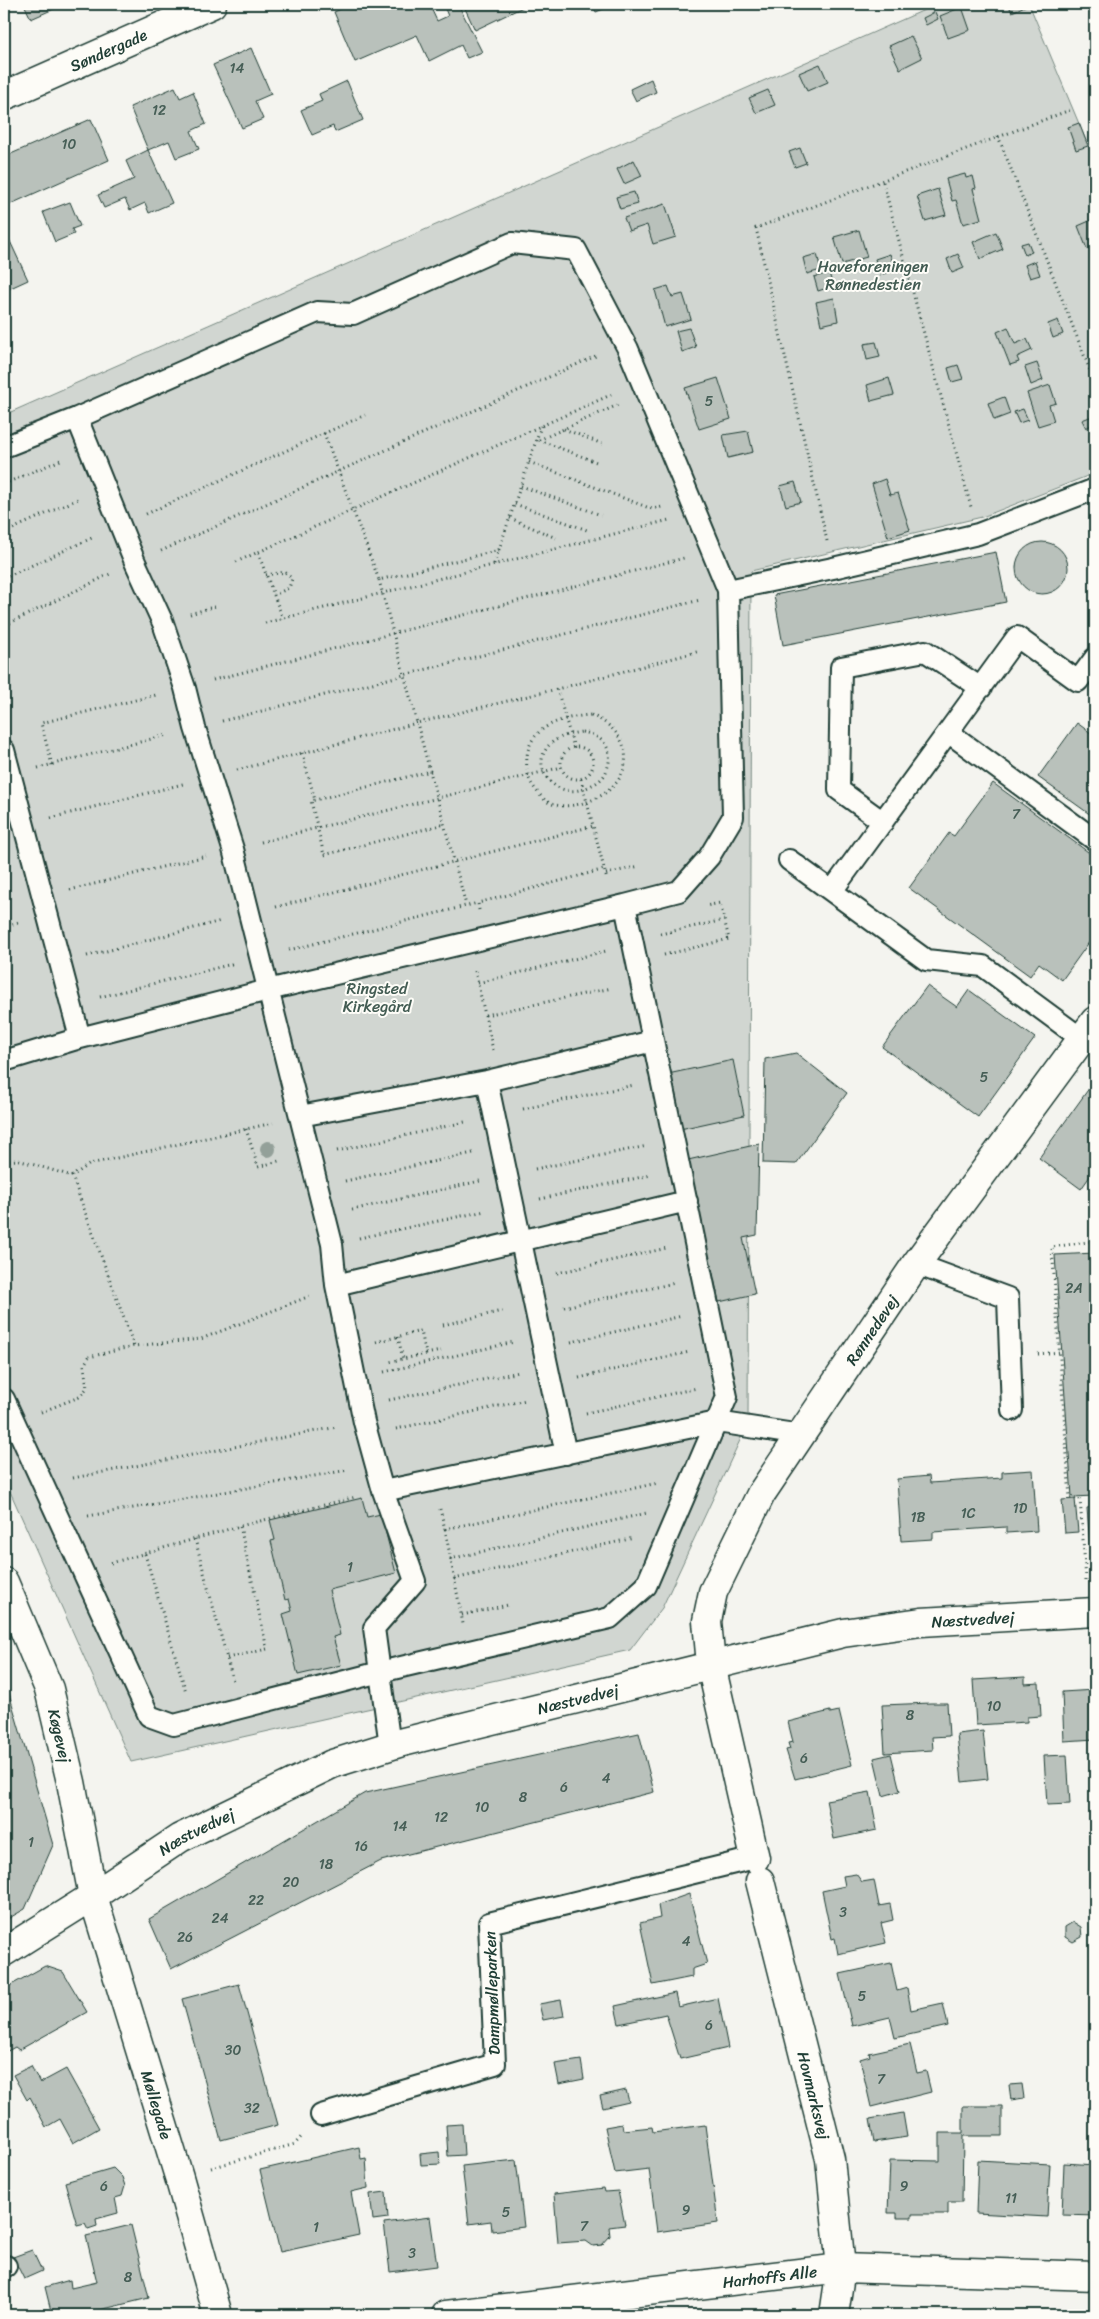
<svg xmlns="http://www.w3.org/2000/svg" width="1099" height="2319" viewBox="0 0 1099 2319" font-family="Sriracha,sans-serif">
  <style>
    .green { fill: #d1d6d1; stroke: #788a82 }
    .building { fill: #b9c1bb; stroke: #1f3d34 }
    .lines { fill: none; stroke-linecap: round; stroke-linejoin: round }
    .service-casing { stroke: #1f3d34; stroke-width: 24 }
    .minor-casing { stroke: #1f3d34; stroke-width: 31 }
    .tertiary-casing { stroke: #1f3d34; stroke-width: 31 }
    .path { stroke: #1f3d34; stroke-width: 3; stroke-dasharray: 1 4; stroke-linecap: butt }
    .service { stroke: #fdfcf7; stroke-width: 20 }
    .minor { stroke: #fdfcf7; stroke-width: 28 }
    .tertiary { stroke: #fdfcf7; stroke-width: 28 }
    .tree { fill: #93a099 }
    .labels { text-anchor: middle; dominant-baseline: central; stroke-width: 4; stroke-linejoin: round; paint-order: stroke }
    .number-label { font-size: 14px; fill: #465e56 }
    .street-label { font-size: 16px; fill: #1f3d34; stroke: #fdfcf7 }
    .park-label { font-size: 16px; fill: #435c53; stroke: #fdfcf7 }
  </style>
  <rect width="100%" height="100%" fill="#f4f4ef"/>
  <filter id="ink" filterUnits="userSpaceOnUse"><feTurbulence type="fractalNoise" baseFrequency=".02" numOctaves="2"/><feDisplacementMap in="SourceGraphic" scale="10" xChannelSelector="R" yChannelSelector="G"/><feConvolveMatrix kernelMatrix="1 2 1 2 8 2 1 2 1" color-interpolation-filters="sRGB"/></filter>
  <g filter="url(#ink)">
    <path class="green" d="M938,4H1029L1095,162V473L982,517L751,571L748,1423L662,1608L630,1650L131,1762L4,1478V415Z"/>
    <path class="building" d="M24,4H65L31,19Z
      M352,4H429L437,21L448,16L443,4H458L482,52L467,58L461,45L429,61L417,35L355,62L334,12Z
      M463,4H522L523,7L475,30Z
      M592,4H613V5L596,12Z
      M1008,4H1026L1027,5L1012,12Z
      M962,7L970,30L948,38L940,16Z
      M935,12L938,19L926,25L923,18Z
      M911,36L922,58L900,69L889,46Z
      M251,48L271,94L255,101L263,119L242,128L213,65Z
      M820,64L828,82L807,91L799,73Z
      M651,79L656,92L636,101L630,89Z
      M347,81L363,120L335,132L333,126L312,135L301,110L322,101L319,94Z
      M175,87L180,98L193,92L206,124L191,131L199,149L176,158L169,141L148,150L130,107Z
      M768,90L775,105L756,113L749,98Z
      M91,119L109,160L4,207V157Z
      M1079,123L1088,146L1076,150L1068,127Z
      M800,148L806,163L795,167L789,152Z
      M148,150L172,203L149,213L145,203L130,210L125,199L104,208L98,195L134,179L126,161Z
      M634,160L642,176L624,184L617,169Z
      M965,174L966,178L973,176L976,188L973,189L981,219L963,224L956,200L952,201L946,179Z
      M938,189L946,215L925,221L917,196Z
      M634,192L638,204L620,209L616,197Z
      M70,202L80,226L72,229L74,234L55,242L43,212Z
      M665,204L676,237L653,244L647,225L629,231L624,218Z
      M1094,219L1095,246L1087,249L1078,226Z
      M859,230L867,257L842,264L834,237Z
      M996,232L1003,249L980,259L973,242Z
      M8,237L28,280L4,291V239Z
      M1028,242L1032,252L1025,255L1021,244Z
      M817,254L821,270L807,274L803,258Z
      M890,254L895,270L880,275L875,259Z
      M958,254L964,268L952,273L947,259Z
      M1035,261L1040,275L1030,278L1025,265Z
      M829,273L833,286L818,291L814,277Z
      M668,286L672,297L683,294L691,319L665,327L655,290Z
      M834,298L838,321L821,325L816,302Z
      M1058,320L1063,334L1053,338L1048,324Z
      M1008,327L1015,344L1027,339L1032,350L1017,357L1019,362L1010,365L997,332Z
      M689,328L696,347L682,352L676,331Z
      M876,342L880,357L867,360L864,344Z
      M1037,363L1043,380L1031,385L1025,367Z
      M958,365L963,379L952,382L948,368Z
      M718,378L731,419L699,429L685,388Z
      M889,378L894,395L871,401L867,385Z
      M1050,385L1056,403L1049,405L1054,421L1038,426L1027,393Z
      M1004,397L1010,414L994,420L988,403Z
      M1023,409L1028,420L1019,423L1014,412Z
      M1095,415V423L1086,428L1082,420Z
      M748,431L753,452L728,458L723,435Z
      M885,479L890,495L898,493L910,530L888,537L872,484Z
      M795,482L801,502L786,506L780,486Z
      M1016 568a26 26 0 1 1 52 0a26 26 0 1 1-52 0Z
      M996,552L1006,602L783,645L774,595Z
      M1077,723L1095,736V818L1038,777Z
      M993,783L1095,857V934L1062,980L1039,963L1030,976L909,888L949,833L954,836Z
      M927,986L957,1007L969,990L1035,1038L978,1117L882,1047Z
      M796,1053L847,1093L796,1164L763,1163L765,1059Z
      M733,1060L744,1115L680,1129L668,1074Z
      M1095,1080V1169L1081,1189L1039,1158Z
      M759,1144L757,1235L743,1238L755,1294L719,1302L688,1160Z
      M1095,1253V1496L1072,1497L1055,1255Z
      M1033,1470L1037,1531L1006,1533V1527L933,1532V1539L901,1541L897,1479L929,1476L930,1483L1002,1478V1472Z
      M362,1498L367,1517L381,1514L396,1573L329,1590L340,1635L333,1637L341,1665L298,1675L283,1614L292,1611L289,1599L285,1600L271,1541L275,1540L270,1520Z
      M1075,1499L1078,1532L1065,1533L1062,1500Z
      M1095,1507V1572L1092,1573L1087,1508Z
      M4,1676L53,1845L25,1909L4,1921Z
      M1025,1677V1684L1039,1683L1041,1716L1027,1717V1722L976,1725L973,1680Z
      M1095,1690V1739L1064,1741L1062,1692Z
      M931,1703H947L949,1736L932,1737L933,1750L885,1753L882,1705Z
      M830,1711V1713L839,1711L852,1765L795,1779L786,1750L790,1749L788,1743L793,1742L788,1722Z
      M983,1731L988,1779L962,1782L957,1734Z
      M639,1733L654,1792L381,1861L171,1969L149,1919L365,1793Z
      M891,1754L900,1791L883,1796L874,1758Z
      M1067,1755L1070,1804L1047,1805L1044,1756Z
      M870,1792L877,1830L834,1839L826,1800Z
      M856,1874L862,1882L874,1880L879,1906L890,1904L893,1920L881,1923L886,1943L838,1954L835,1938L832,1939L822,1891L845,1886L843,1876Z
      M689,1894L707,1964L692,1969V1977L653,1985L640,1923L660,1918L658,1905Z
      M1073,1922L1081,1927L1082,1937L1073,1942L1065,1937V1927Z
      M891,1963L897,1991L907,1988L911,2010L943,2003L948,2026L895,2038L890,2017L852,2026L840,1974Z
      M45,1966L63,1972L87,2012L19,2050L15,2047L4,2053V1989Z
      M239,1984L278,2125L221,2140L182,1999Z
      M675,1993L678,2007L718,1998L728,2048L680,2059L666,2014L619,2024L615,2006Z
      M561,2000L564,2016L543,2020L539,2004Z
      M910,2044L917,2073L926,2071L931,2092L871,2107L860,2059L870,2056L869,2053Z
      M581,2060L584,2079L559,2084L555,2064Z
      M31,2066L40,2083L66,2069L99,2128L73,2143L60,2119L46,2127L30,2097L27,2100L13,2075Z
      M1022,2084L1024,2098L1011,2100L1009,2085Z
      M626,2090L629,2102L603,2108L600,2096Z
      M963,2106H1002V2136H963L962,2202H948V2214H912V2218H897V2213H888L890,2160L940,2161V2133H963Z
      M903,2113L907,2137L874,2142L870,2119Z
      M462,2124L464,2155L448,2156L446,2125Z
      M622,2124L623,2130L652,2127L653,2132L705,2125L718,2223L657,2232L649,2169L615,2173L605,2127Z
      M359,2147L361,2159L366,2158L368,2188L351,2192L359,2235L280,2252L260,2170Z
      M439,2152L440,2164L421,2165L420,2154Z
      M516,2160L524,2227L492,2231L491,2221L469,2224L462,2166Z
      M978,2160L1050,2164L1047,2217L976,2213Z
      M1064,2163L1095,2165V2216L1062,2215Z
      M113,2168L122,2177L125,2186L122,2196L115,2198L118,2213L96,2219L97,2226L88,2229L85,2223L77,2225L65,2182Z
      M604,2188L605,2192L618,2191L625,2225L609,2227L610,2236L602,2245L593,2246L586,2241L558,2243L554,2194Z
      M386,2192L388,2218L373,2220L370,2194Z
      M430,2217L437,2266L390,2272L384,2223Z
      M131,2225L149,2298L79,2315H52L45,2287L70,2280L71,2288L97,2282L86,2236Z
      M32,2250L42,2271L24,2279L13,2257Z"/>
    <g class="lines">
      <defs>
        <path id="service" d="M77,418L135,562L163,623L185,688L195,728L233,849L332,1244L336,1285L364,1422L383,1491L415,1581L374,1628L390,1746
          M4,447L77,418L317,312L353,314L512,243L576,250L628,349L728,590L733,817L709,857L679,891L625,905L727,1397L646,1586L610,1618L380,1672L174,1725L149,1716L4,1399
          M728,590L833,568L978,534L1095,489
          M1095,658L1078,681L1017,637L948,732L1095,840
          M4,750L80,1038L4,1061
          M883,822L839,790L841,667L925,651L981,688
          M789,860L926,960L983,966L1082,1039
          M832,891L948,732
          M80,1038L268,990L625,905
          M487,1081L566,1454
          M300,1116L487,1081L653,1041
          M916,1264L1008,1298L1012,1410
          M336,1285L687,1201
          M383,1491L717,1422L801,1435
          M321,2115L495,2064L489,1923L755,1858
          M4,2267L6,2266"/>
        <g id="minor">
          <path id="s1" d="M4,96L212,4"/>
          <path d="M711,1665L755,1858"/>
          <path id="s2" d="M760,1881L830,2159L841,2268L834,2315"/>
          <path d="M4,1952L93,1896"/>
          <path id="s3" d="M446,2315L841,2268L1095,2276"/>
        </g>
        <g id="tertiary">
          <path id="s4" d="M4,1582L49,1689L71,1782L93,1896L179,2177L218,2315"/>
          <path id="s5" d="M711,1665L707,1621L713,1592L761,1494L916,1264L1095,1021"/>
          <path id="s6" d="M93,1896L180,1838L332,1764L399,1743L843,1633L921,1622L1095,1612"/>
        </g>
      </defs>
      <use href="#service" class="service-casing"/>
      <use href="#minor" class="minor-casing"/>
      <use href="#tertiary" class="tertiary-casing"/>
      <path class="path" d="M998,136L1095,383
        M883,182L971,507
        M564,429L605,445
        M324,433L379,580L499,550
        M539,440L620,404
        M539,440L599,463
        M529,462L652,509L662,507
        M4,484L63,459
        M521,486L601,515
        M515,504L587,530
        M146,514L365,415
        M510,518L556,538
        M4,533L78,499
        M827,541L756,228L1070,110
        M161,551L598,355
        M258,553L283,619
        M236,562L615,393
        M494,564L541,426
        M266,575L285,572L292,579L289,588L274,595
        M4,578L94,537
        M379,580L417,723L557,689
        M4,613L8,624
        M190,614L216,606
        M265,623L669,520
        M4,631L8,624L110,574
        M213,680L684,558
        M591,715C642,737 634,789 583,803C574,806 561,807 552,804C544,801 538,793 533,786C527,777 526,767 527,757C530,725 564,717 591,715Z
        M222,721L700,600
        M582,732C602,735 615,749 607,769C605,777 599,782 592,785C547,811 511,740 582,732Z
        M561 763a16 16 0 1 1 32 0a16 16 0 1 1-32 0Z
        M574,748L557,689L700,651
        M302,753L315,800
        M52,765L41,723L156,695
        M38,768L167,735
        M237,770L417,723L466,905
        M431,771L311,801L324,855L445,824
        M581,779L607,880
        M51,818L183,784
        M261,842L562,767
        M606,874L639,866
        M70,890L206,856
        M4,892L12,890
        M4,904L9,925L19,922
        M276,907L593,826
        M479,910L478,903L605,869
        M660,934L724,920
        M289,950L478,903
        M664,955L729,939L720,903L706,906
        M87,956L221,921
        M475,971L493,1050
        M478,983L606,951
        M100,997L232,964
        M485,1015L612,988
        M523,1109L634,1085
        M246,1129L258,1167L282,1160
        M337,1151L465,1122
        M4,1161L18,1160L72,1176
        M535,1169L647,1146
        M345,1181L473,1153
        M540,1199L651,1175
        M352,1210L480,1181
        M359,1238L485,1211
        M557,1273L667,1248
        M564,1307L675,1283
        M443,1325L506,1310
        M398,1337L403,1359
        M376,1342L421,1331L426,1354L389,1362
        M571,1342L682,1316
        M134,1346L72,1176L90,1164L273,1123
        M426,1354L441,1351
        M1038,1354L1060,1352
        M384,1372L514,1342
        M579,1378L689,1352
        M389,1400L519,1372
        M41,1412L79,1397L87,1388L84,1365L89,1357L134,1346L201,1339L310,1296
        M586,1413L697,1388
        M396,1429L526,1400
        M73,1478L337,1427
        M440,1509L445,1529L658,1483
        M88,1516L348,1470
        M445,1529L463,1624
        M195,1539L233,1681
        M145,1554L186,1692
        M450,1559L647,1513
        M111,1563L240,1526L356,1497
        M454,1579L634,1538
        M1086,1580L1080,1499L1070,1498L1052,1247L1095,1241
        M462,1615L508,1605
        M227,1658L267,1649L240,1526
        M211,2168L295,2144L303,2135"/>
      <use href="#service" class="service"/>
      <use href="#minor" class="minor"/>
      <use href="#tertiary" class="tertiary"/>
    </g>
    <circle class="tree" cx="268" cy="1149" r="8"/>
  </g>
  <g class="labels">
    <g class="number-label">
      <text x="237" y="68">14</text>
      <text x="159" y="110">12</text>
      <text x="69" y="144">10</text>
      <text x="709" y="401">5</text>
      <text x="1016" y="814">7</text>
      <text x="984" y="1077">5</text>
      <text x="1074" y="1288">2A</text>
      <text x="1020" y="1508">1D</text>
      <text x="968" y="1513">1C</text>
      <text x="918" y="1517">1B</text>
      <text x="350" y="1567">1</text>
      <text x="994" y="1706">10</text>
      <text x="910" y="1715">8</text>
      <text x="804" y="1758">6</text>
      <text x="606" y="1778">4</text>
      <text x="564" y="1787">6</text>
      <text x="523" y="1797">8</text>
      <text x="482" y="1807">10</text>
      <text x="441" y="1817">12</text>
      <text x="400" y="1826">14</text>
      <text x="31" y="1842">1</text>
      <text x="361" y="1846">16</text>
      <text x="326" y="1864">18</text>
      <text x="291" y="1882">20</text>
      <text x="256" y="1900">22</text>
      <text x="843" y="1912">3</text>
      <text x="220" y="1918">24</text>
      <text x="185" y="1937">26</text>
      <text x="686" y="1941">4</text>
      <text x="862" y="1996">5</text>
      <text x="709" y="2025">6</text>
      <text x="233" y="2050">30</text>
      <text x="881" y="2079">7</text>
      <text x="252" y="2108">32</text>
      <text x="104" y="2186">6</text>
      <text x="904" y="2186">9</text>
      <text x="1011" y="2198">11</text>
      <text x="686" y="2210">9</text>
      <text x="506" y="2212">5</text>
      <text x="584" y="2226">7</text>
      <text x="316" y="2227">1</text>
      <text x="412" y="2253">3</text>
      <text x="128" y="2277">8</text>
    </g>
    <g class="street-label">
      <text stroke="none"><textPath href="#s1" startOffset="114">Søndergade</textPath></text>
      <text stroke="none"><textPath href="#s5" startOffset="381">Rønnedevej</textPath></text>
      <text stroke="none"><textPath href="#s6" startOffset="932">Næstvedvej</textPath></text>
      <text stroke="none"><textPath href="#s6" startOffset="528">Næstvedvej</textPath></text>
      <text stroke="none"><textPath href="#s4" startOffset="164">Køgevej</textPath></text>
      <text stroke="none"><textPath href="#s6" startOffset="122">Næstvedvej</textPath></text>
      <text transform="translate(492 1993) rotate(-92)">Dampmølleparken</text>
      <text stroke="none"><textPath href="#s2" startOffset="221">Hovmarksvej</textPath></text>
      <text stroke="none"><textPath href="#s4" startOffset="546">Møllegade</textPath></text>
      <text stroke="none"><textPath href="#s3" startOffset="326">Harhoffs Alle</textPath></text>
    </g>
    <g class="park-label">
      <text x="873" y="266">Haveforeningen<tspan x="873" dy="18">Rønnedestien</tspan></text>
      <text x="377" y="988">Ringsted<tspan x="377" dy="18">Kirkegård</tspan></text>
    </g>
  </g>
  <rect width="1099" height="2319" fill="none" stroke="#fdfcf7" stroke-width="20"/>
  <rect x="10" y="10" width="1079" height="2299" fill="none" stroke="#1f3d34" stroke-width="2" filter="url(#ink)"/>
</svg>
